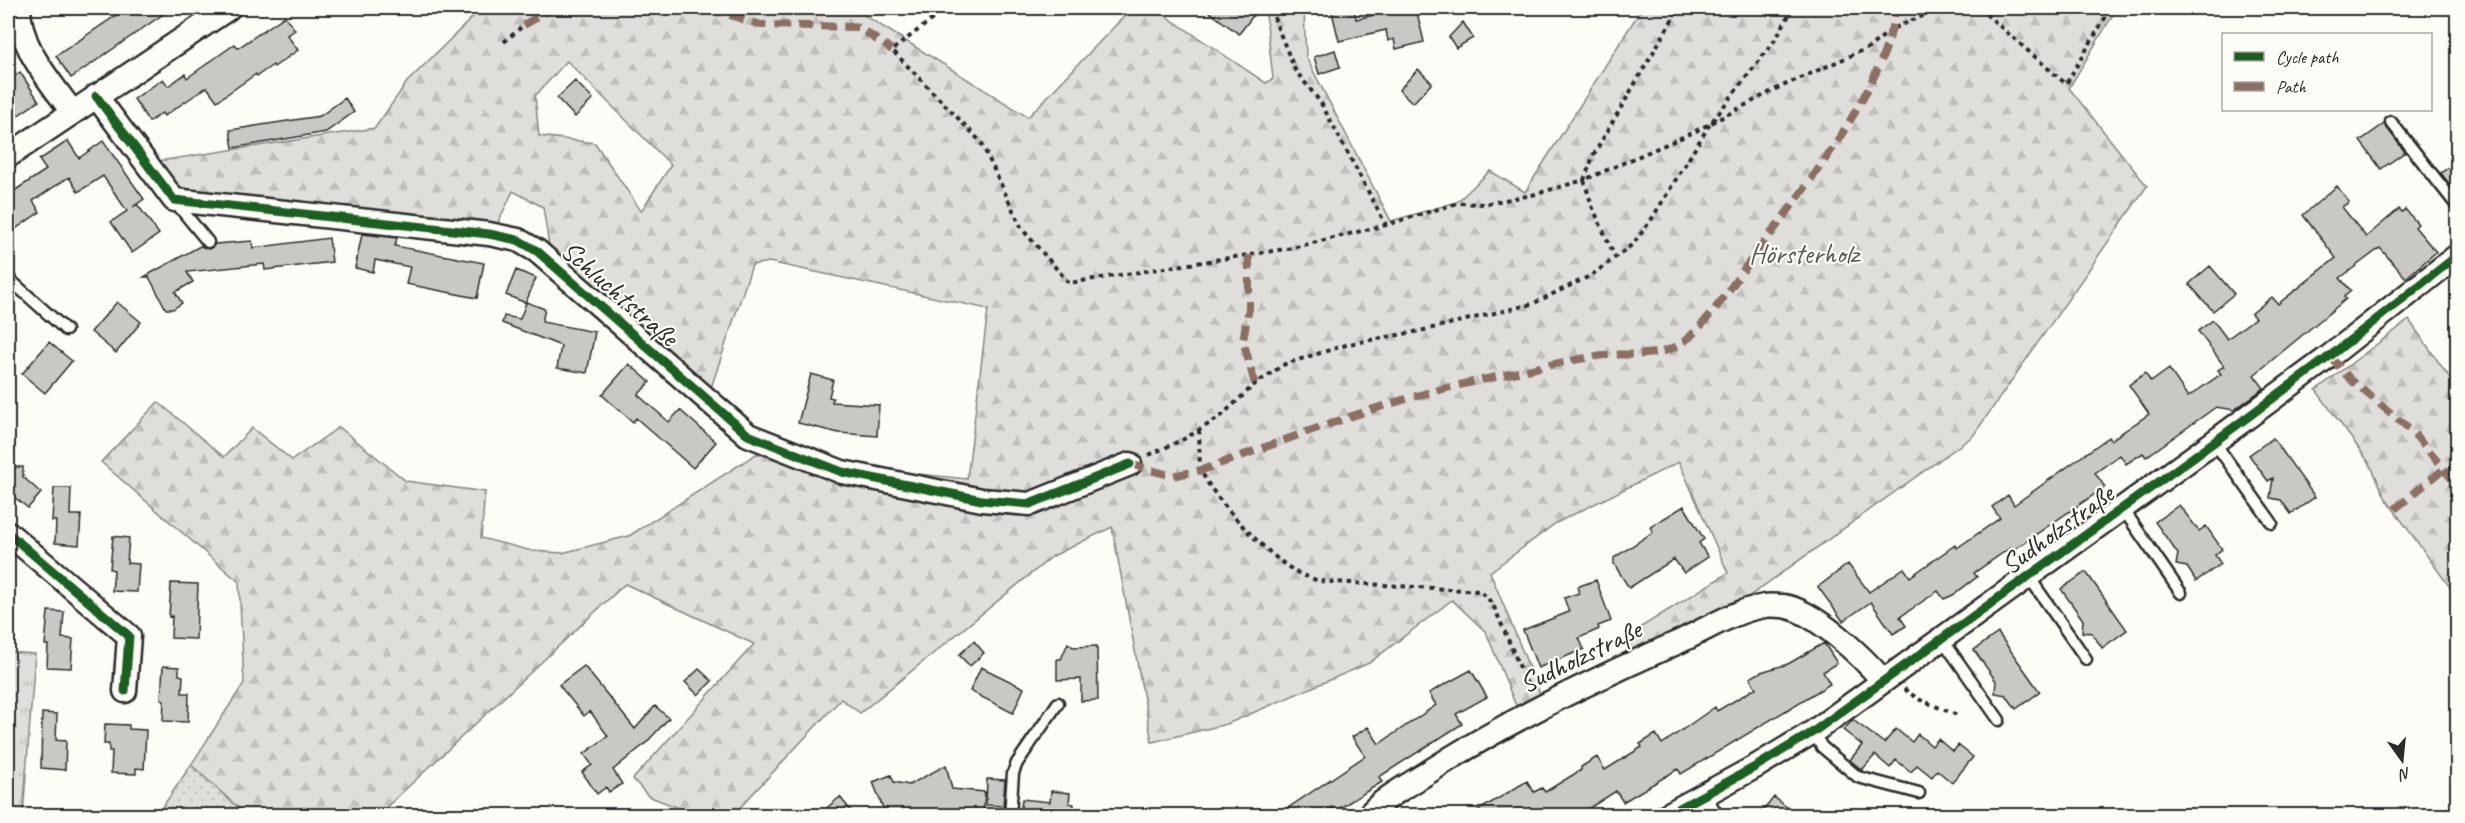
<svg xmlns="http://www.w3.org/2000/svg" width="2465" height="823" viewBox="0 0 2465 823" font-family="Caveat,sans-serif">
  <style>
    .grass { fill: url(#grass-tufts); stroke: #858482; stroke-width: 1.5 }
    .forest { fill: url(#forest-firs); stroke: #858482; stroke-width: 1.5; fill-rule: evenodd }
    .garden { fill: url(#garden-dots); stroke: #858482; stroke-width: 1.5 }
    .building { fill: #c9c8c4; stroke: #2b2b2b; stroke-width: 1.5 }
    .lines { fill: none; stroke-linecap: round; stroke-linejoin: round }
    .lane-casing { stroke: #2b2b2b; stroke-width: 15 }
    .street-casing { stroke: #2b2b2b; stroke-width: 27 }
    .path { stroke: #2b2b2b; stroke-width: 4; stroke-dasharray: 4.5 4.5; stroke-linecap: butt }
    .lane { stroke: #fdfcf7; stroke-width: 10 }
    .street { stroke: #fdfcf7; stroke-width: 22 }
    .quiet { stroke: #8d6e63; stroke-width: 8; stroke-dasharray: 15 8; stroke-linecap: butt }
    .cycleway-casing { stroke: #fdfcf7; stroke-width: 13 }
    .cycleway { stroke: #1b5e20; stroke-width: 9 }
    .labels { text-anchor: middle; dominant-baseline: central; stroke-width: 4.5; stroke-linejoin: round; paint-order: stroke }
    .park-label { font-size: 28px; fill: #585857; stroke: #fdfcf7 }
    .street-label { font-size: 28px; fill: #2b2b2b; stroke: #fdfcf7 }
  </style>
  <defs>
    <pattern id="grass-tufts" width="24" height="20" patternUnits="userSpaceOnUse" patternTransform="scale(1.5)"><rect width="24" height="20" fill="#dfdeda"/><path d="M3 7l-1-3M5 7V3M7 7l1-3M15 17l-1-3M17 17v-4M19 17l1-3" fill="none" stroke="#c0bfbb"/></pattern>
    <pattern id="forest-firs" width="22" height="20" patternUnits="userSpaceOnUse" patternTransform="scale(1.5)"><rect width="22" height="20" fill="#dfdeda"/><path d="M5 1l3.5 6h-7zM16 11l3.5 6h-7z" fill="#c0bfbb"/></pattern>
    <pattern id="garden-dots" width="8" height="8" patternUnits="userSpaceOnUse" patternTransform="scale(1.5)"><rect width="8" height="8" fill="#dfdeda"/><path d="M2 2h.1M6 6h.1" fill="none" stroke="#c0bfbb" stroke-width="1.8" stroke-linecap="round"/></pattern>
  </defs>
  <rect width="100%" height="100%" fill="#fdfcf7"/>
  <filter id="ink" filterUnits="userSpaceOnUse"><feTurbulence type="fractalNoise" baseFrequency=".0167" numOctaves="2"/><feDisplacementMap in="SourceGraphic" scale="12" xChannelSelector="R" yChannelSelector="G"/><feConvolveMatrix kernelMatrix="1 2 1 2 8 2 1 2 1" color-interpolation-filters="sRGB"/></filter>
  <g filter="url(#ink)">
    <path class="grass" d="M8,652L35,654L23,815H8Z"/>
    <path class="forest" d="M487,8H853L1028,117L1132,8H1154L1266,83L1273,79L1266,15L1304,10L1306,57L1391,221L1457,202L1490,171L1525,192L1642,8H2117L2069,88L2147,186L1973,436L1741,602L1622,658L1641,627L1728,573L1679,462L1556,523L1490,572L1540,694L1516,706L1486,632L1452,600L1369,663L1227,724L1152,742L1112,527L1053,556L860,713L841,699L733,815H681L679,808L648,796L633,779L754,644L625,584L378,815H246L191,765L244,683L239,582L101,462L158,402L224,457L252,428L292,460L339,427L406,481L485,492L481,538L532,551L562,553L629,536L756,454L791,461L967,479L988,309L769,262L752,265L711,388L550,252L543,207L513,191L496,227L186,196L152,162L375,128L407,82L479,11ZM567,61L671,165L641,211L595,143L539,136L535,96Z
      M2409,320L2457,388V597L2386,499L2370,464L2316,390Z"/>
    <path class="garden" d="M191,765L246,815H157Z"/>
    <path class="building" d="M127,8H172L71,78L56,56Z
      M1204,8H1259L1239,34Z
      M1331,8H1354L1356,19L1405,8H1416L1424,42L1396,49L1394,39L1388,41L1386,30L1339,41Z
      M285,16L295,30L287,35L298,50L274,67L273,65L257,76L256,74L217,101L207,87L164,116L162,113L149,122L134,99L163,79L168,86L185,74L187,78L235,44L238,48Z
      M1463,22L1473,38L1456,48L1449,37Z
      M1335,50L1340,67L1319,74L1314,57Z
      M1418,69L1432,83L1413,103L1399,90Z
      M20,72L39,101L8,122V81Z
      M575,81L593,99L575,117L557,98Z
      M345,98L354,112L326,132L233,148L230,130L320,116Z
      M2384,124L2405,152L2381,169L2360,141Z
      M68,141L79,158L103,141L144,199L133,207L137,204L159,234L132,253L111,222L127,211L103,176L78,192L69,177L33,201L40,212L8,234V195L46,170L39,160Z
      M2457,161V194L2441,173Z
      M2337,186L2349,202L2342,207L2366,237L2399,209L2402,212L2405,209L2418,224L2415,227L2436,252L2406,278L2380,248L2340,278L2351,291L2344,297L2346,299L2254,375L2264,388L2234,410L2216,407L2146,457L2143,453L2126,464L2120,455L2095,473L2105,487L2025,542L2012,551L2010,548L1974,573L1977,577L1953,595L1944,599L1938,591L1900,617L1906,626L1893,634L1871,602L1843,621L1818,587L1848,564L1869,592L1904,568L1910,577L1955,545L1957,548L2000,518L1992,507L2008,495L2014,505L2109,437L2111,440L2149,414L2129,385L2145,373L2151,382L2169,369L2188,397L2221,374L2218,370L2224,366L2198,331L2213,320L2227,339L2255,318L2251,314L2272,297L2278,304L2336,258L2303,215Z
      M362,234L397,238L395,246L484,263L477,298L406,284L410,267L375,260L373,272L355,268Z
      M329,238L332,262L265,270L264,264L187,272L193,282L175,292L182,303L173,309H166L149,277H144L200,246L209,249L215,244L252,241L253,248Z
      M2210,266L2234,294L2213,311L2189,284Z
      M516,270L536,278L526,302L545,309L542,322L595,332L587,373L557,368L561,346L502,323L504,316L520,319L526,303L506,295Z
      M117,302L141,322L116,353L91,332Z
      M49,342L72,361L45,393L22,374Z
      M629,364L650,382L638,395L669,422L680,410L716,442L693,468L636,418L633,422L602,395Z
      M811,374L833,380L829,397L833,398L832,402L879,405L877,436L839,433L798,423Z
      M2273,438L2315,497L2291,514L2281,500L2270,498L2273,478L2268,481L2249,455Z
      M8,467H23V477L41,493L28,508L8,492Z
      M54,488H71L70,515H81L79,545L55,543L56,521H52Z
      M2179,505L2199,531L2206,526L2222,549L2215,555L2221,564L2196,581L2187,567L2176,565L2178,554L2155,522Z
      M1684,506L1704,539L1699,543L1708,557L1684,573L1674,559L1629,588L1614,564V558L1653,532L1650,527Z
      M113,536L129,538L127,563L139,564L137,592L112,591L114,570L110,569Z
      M2086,572L2127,630L2102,648L2092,633L2082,632L2083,620L2061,589Z
      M1596,580L1611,621L1598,626L1599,629L1579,638L1584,649L1538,668L1523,630L1569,612L1564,598L1579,593L1577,587Z
      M171,583L198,584L196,639L171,638L172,616L169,617Z
      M48,611L64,612L62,638L73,639L71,668L47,667L48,645H45Z
      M1998,633L2040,692L2016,709L2006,695L1995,693L1996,681L1974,650Z
      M974,641L984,653L970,666L959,655Z
      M1068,643L1073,647L1097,646L1098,700L1081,701V679L1057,680V659H1061Z
      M1824,643L1837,663L1823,672L1830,684L1681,774L1678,769L1623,802L1616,791L1577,816H1469L1527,781L1534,792L1542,788L1545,792L1581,770V767L1597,757L1605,770L1642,747L1640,744L1656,734L1662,744L1715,707L1717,711L1756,688L1750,678L1761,672L1788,664Z
      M163,666L179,667V675L183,676L182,693H189L188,722L163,721L164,700L161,699Z
      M584,666L635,729L655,706L669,718L646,743L613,770L622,784L609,792L606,787L597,794L582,772L592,765L584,754L608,736L590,711L584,716L559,685Z
      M981,667L1024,688L1013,713L970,691Z
      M699,669L712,681L698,695L685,682Z
      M1471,670L1487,697L1456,714L1462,724L1379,777L1382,782L1335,811L1332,807L1319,816H1276L1365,756L1352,737L1368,727L1379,744L1436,705L1429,693Z
      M42,713L57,714L56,740L66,741L65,770L41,768Z
      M1853,720L1884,743L1896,729L1912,742L1918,734L1932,746L1938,739L1953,752L1958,745L1973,757L1952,783L1937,770L1932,777L1917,765L1911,772L1896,760L1890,768L1875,755L1862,770L1850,760L1862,745L1843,730Z
      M105,724L129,725V729L146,730L144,769L136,768V774L111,773L112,751H109V744H104Z
      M946,765L952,789L985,792L983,816H886L873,782L891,775L894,782L909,785Z
      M987,779L1005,780L1003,806L986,805Z
      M1051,791L1070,793L1069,803L1074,804L1073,816H1020L1022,799L1050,802Z
      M840,797L855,816H817Z
      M1774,797L1798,816H1759Z"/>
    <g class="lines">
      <defs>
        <path id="lane" d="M2391,122L2458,207
          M176,203L208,242
          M8,278L66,330
          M2214,442L2272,523
          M2123,509L2181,593
          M2029,577L2086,659
          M1942,639L1999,720
          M1813,732L1822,747L1858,777L1919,793
          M1705,795L1718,816
          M1010,816L1013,773L1017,763L1058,703"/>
        <path id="street" d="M19,8C20,49 49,79 72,112
          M96,96L174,200L489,234L518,240L537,251L748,435L842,472L982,500L1030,504L1130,464
          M8,156L229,8
          M8,533L129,636L125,691
          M1368,816C1383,798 1407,786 1427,773C1507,721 1593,680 1681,641C1707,629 1736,610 1765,606C1770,605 1777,606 1783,606C1814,610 1864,658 1883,681
          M1665,816L1755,767L1813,732L2214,442L2330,356L2458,255"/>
      </defs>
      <use href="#lane" class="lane-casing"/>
      <use href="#street" class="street-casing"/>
      <path class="path" d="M947,8L892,50L981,142L1022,229L1069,283L1292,248L1386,225
        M1273,8L1275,21L1295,70L1321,103L1386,225L1458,203L1483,204L1532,195L1584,180L1594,154L1679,8
        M1979,8L2066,84L2111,8
        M504,42L524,25
        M1616,259L1592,206L1584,180L1692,133L1778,88L1868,48L1894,28L1941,8
        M1199,430C1200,442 1198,460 1202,472C1213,499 1268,555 1293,570C1301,575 1311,578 1319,581L1479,591L1487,597L1495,609L1530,691
        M1149,455L1184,439L1219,418L1255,384L1285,364L1349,344L1420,331L1532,304L1592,275L1633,244L1651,220L1710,124L1775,40L1793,8
        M1904,689L1918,699L1957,715"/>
      <use href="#lane" class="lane"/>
      <use href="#street" class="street"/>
      <path class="quiet" d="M708,8L761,25L858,27L892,50
        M524,25L552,8
        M1249,255V308L1243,340L1255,384
        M2330,356L2350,379L2411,430L2458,486
        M1130,464L1172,476L1202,470C1290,439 1377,403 1468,383C1511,374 1554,363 1597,356C1624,352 1653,359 1677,346C1699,335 1730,288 1745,268C1793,203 1889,87 1895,8
        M2395,509L2444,469"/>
      <defs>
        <path id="cycleway" d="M96,96L174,200L489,234L518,240L537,251L748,435L842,472L982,500L1030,504L1130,464
          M8,533L129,636L125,691
          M1665,816L1755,767L1813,732L2214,442L2330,356L2458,255"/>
      </defs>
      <use href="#cycleway" class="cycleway-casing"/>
      <use href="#cycleway" class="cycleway"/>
    </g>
  </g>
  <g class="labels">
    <g class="park-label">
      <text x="1804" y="253">Hörsterholz</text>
    </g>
    <g class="street-label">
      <text transform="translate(620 293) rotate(41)">Schluchtstraße</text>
      <text transform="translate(2057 529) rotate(-36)">Sudholzstraße</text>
      <text transform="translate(1580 656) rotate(-26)">Sudholzstraße</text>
    </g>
  </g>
  <rect width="2465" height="823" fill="none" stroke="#fdfcf7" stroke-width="30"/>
  <rect x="15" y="15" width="2435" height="793" fill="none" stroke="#2b2b2b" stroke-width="2" filter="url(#ink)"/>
  <rect x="2222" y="33" width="210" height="78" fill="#fdfcf7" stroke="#a9a8a5" stroke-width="1.5"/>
  <rect x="2234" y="52" width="30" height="9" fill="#1b5e20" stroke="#a9a8a5" stroke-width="1.5"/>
  <text x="2276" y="63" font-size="18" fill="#2b2b2b">Cycle path</text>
  <rect x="2234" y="82" width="30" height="9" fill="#8d6e63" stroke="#a9a8a5" stroke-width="1.5"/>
  <text x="2276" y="93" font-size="18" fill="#2b2b2b">Path</text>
  <g transform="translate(2402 760) rotate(165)" stroke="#fdfcf7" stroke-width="4.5" paint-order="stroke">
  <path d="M0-4.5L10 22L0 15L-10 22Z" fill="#2b2b2b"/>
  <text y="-9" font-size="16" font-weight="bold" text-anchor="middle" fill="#2b2b2b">N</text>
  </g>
</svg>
